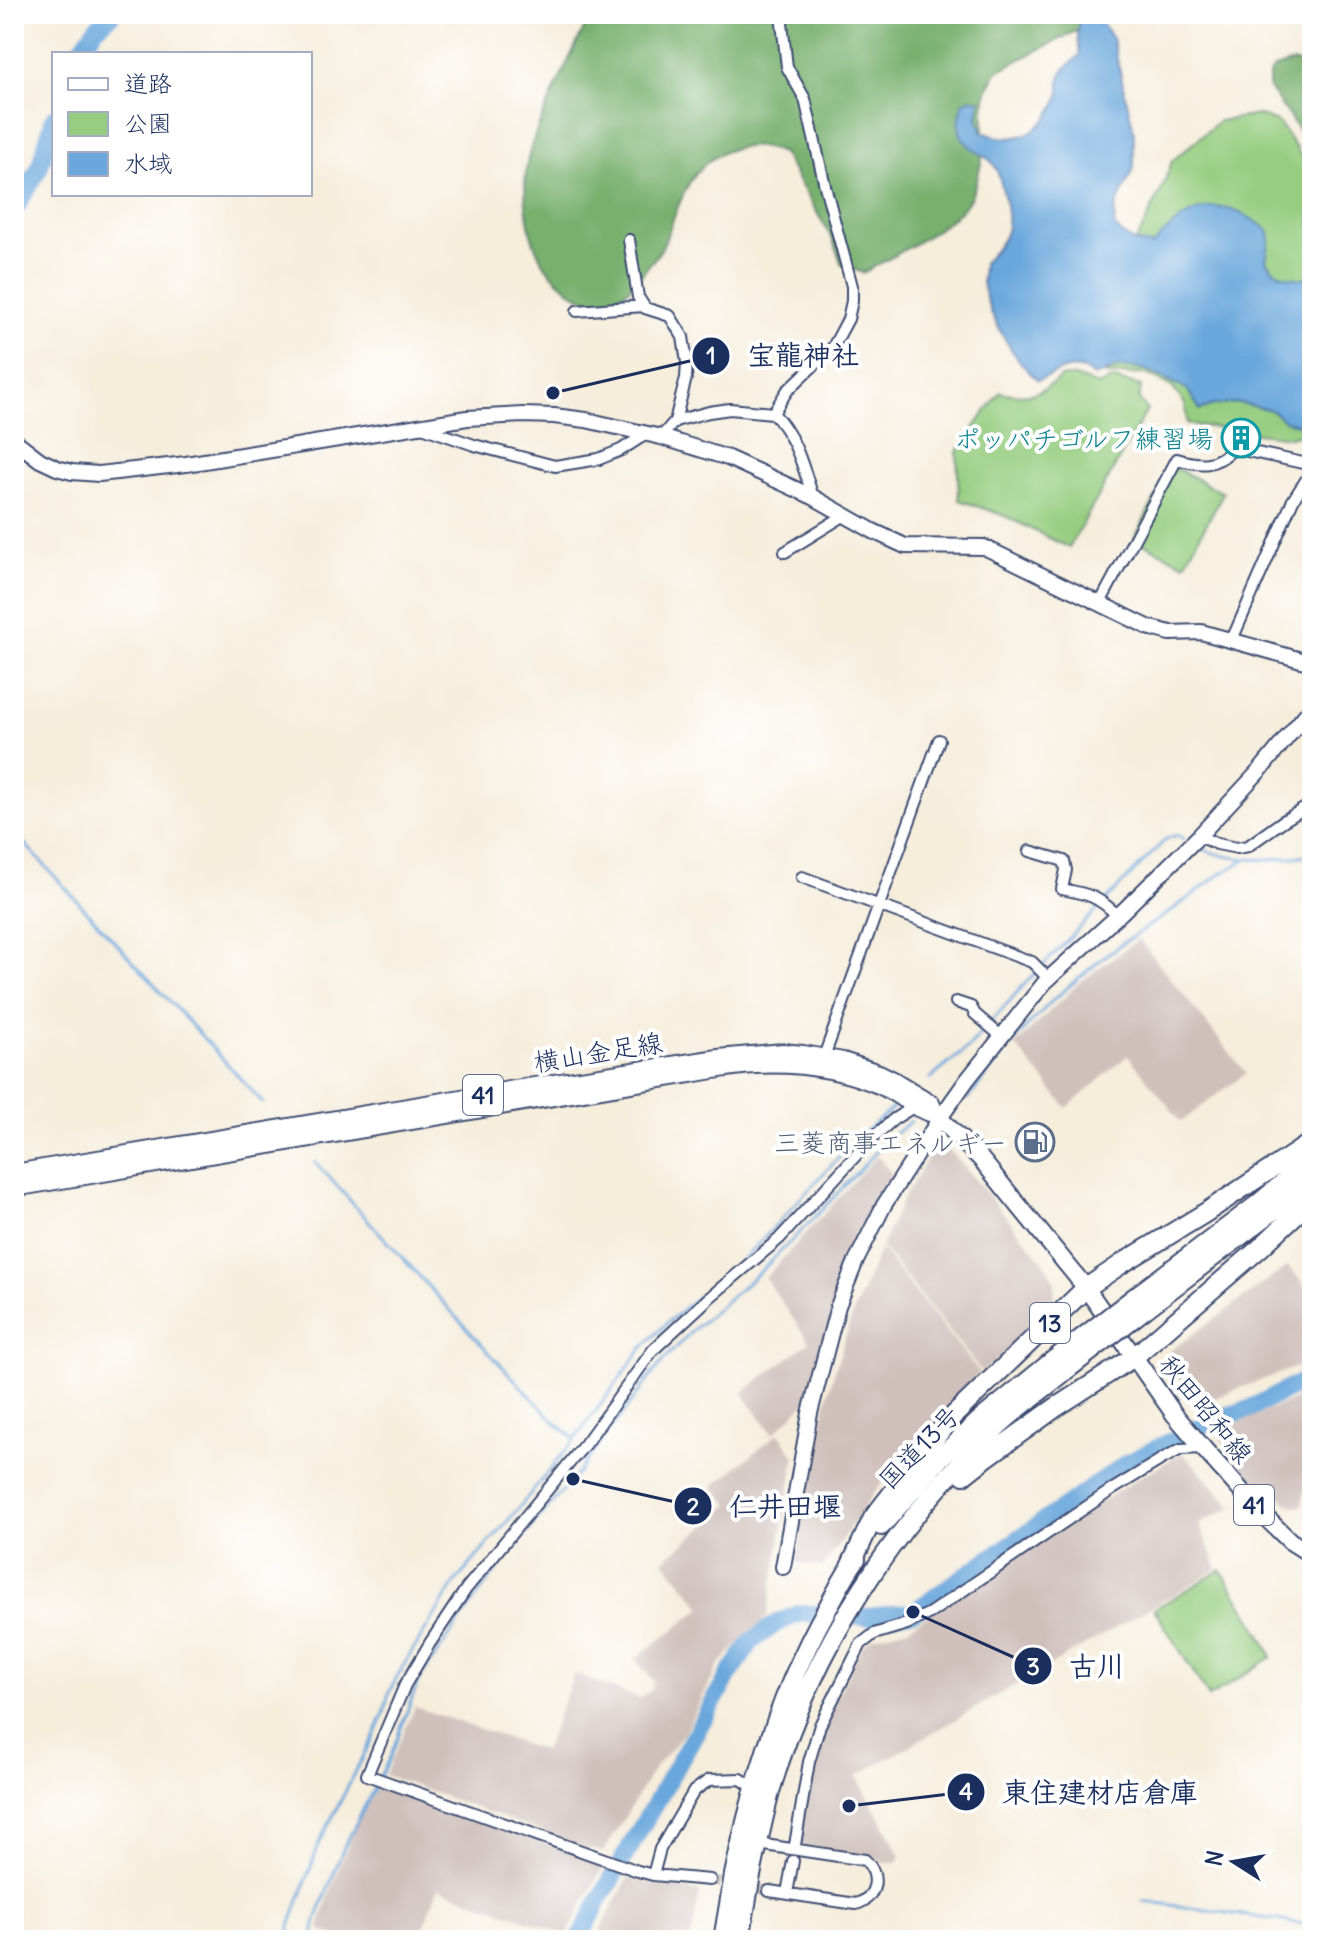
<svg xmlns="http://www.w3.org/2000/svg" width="1326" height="1954" viewBox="0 0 1326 1954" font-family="Delius,'Klee One',sans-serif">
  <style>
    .industrial { fill: #cfc0bb }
    .green { fill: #96cd80; stroke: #587e6f; stroke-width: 2 }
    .forest { fill: #78b06e; stroke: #4a7066; stroke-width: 2 }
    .water { fill: #6ba7dc; stroke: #436b9d; stroke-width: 2 }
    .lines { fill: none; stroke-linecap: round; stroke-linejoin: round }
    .stream { stroke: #6ba7dc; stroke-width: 3 }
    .river { stroke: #6ba7dc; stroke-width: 18 }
    .street-tunnel { stroke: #cac7c2; stroke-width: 10; stroke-dasharray: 10 5; stroke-linecap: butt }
    .street-casing { stroke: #3c4c71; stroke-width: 14 }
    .secondary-casing { stroke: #3c4c71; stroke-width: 18 }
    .primary-casing { stroke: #3c4c71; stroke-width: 20 }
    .highway-casing { stroke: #3c4c71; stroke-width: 22 }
    .street { stroke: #fff; stroke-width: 10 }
    .secondary { stroke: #fff; stroke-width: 14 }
    .primary { stroke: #fff; stroke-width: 16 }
    .highway { stroke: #fff; stroke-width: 18 }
    .highway-bridge-casing { stroke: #3c4c71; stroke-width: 22; stroke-linecap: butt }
    .highway-bridge { stroke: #fff; stroke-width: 18 }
    .labels { text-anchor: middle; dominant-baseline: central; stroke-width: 8; stroke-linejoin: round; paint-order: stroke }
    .shield { fill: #fff; stroke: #5f6d8e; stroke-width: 2 }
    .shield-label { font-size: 24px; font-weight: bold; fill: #1b2f5e }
    .culture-label { font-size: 26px; fill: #0d838f; stroke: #fff; text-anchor: end }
    .street-label { font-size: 26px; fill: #1b2f5e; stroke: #fff }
    .service-label { font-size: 26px; fill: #4e5e75; stroke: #fff; text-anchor: end }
    .leader { fill: none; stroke: #1b2f5e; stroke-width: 3 }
    .callout-dot { fill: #1b2f5e; stroke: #fff; stroke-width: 3 }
    .mark-label { font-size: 24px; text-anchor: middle; font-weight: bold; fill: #fff }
    .callout-label { font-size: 28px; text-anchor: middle; font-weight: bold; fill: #1b2f5e; stroke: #fff; stroke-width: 8; stroke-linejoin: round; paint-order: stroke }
  </style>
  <rect width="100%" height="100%" fill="#fff"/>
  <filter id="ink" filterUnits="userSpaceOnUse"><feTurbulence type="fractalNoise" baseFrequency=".0125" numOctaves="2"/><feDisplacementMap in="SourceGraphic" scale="16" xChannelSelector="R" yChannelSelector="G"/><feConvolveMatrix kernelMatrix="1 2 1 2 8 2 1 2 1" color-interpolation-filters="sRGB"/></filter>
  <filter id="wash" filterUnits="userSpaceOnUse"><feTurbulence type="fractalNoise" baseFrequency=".006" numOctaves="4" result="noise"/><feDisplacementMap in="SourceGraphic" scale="32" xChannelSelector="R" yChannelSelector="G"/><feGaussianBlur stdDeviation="1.8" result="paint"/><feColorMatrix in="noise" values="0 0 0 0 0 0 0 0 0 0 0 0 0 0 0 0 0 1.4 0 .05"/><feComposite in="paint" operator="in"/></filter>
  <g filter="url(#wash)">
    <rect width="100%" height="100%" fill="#f6eddb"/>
    <path class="industrial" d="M1139,939L1246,1073L1181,1122L1128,1055L1067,1108L1015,1045L1080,982Z
      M938,1141L956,1157L1045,1263L1055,1282L1053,1315L982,1372L881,1246L904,1197Z
      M877,1156L895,1177L861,1243L810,1398L773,1434L742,1393L809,1342L765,1278Z
      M880,1248L980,1373L937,1418L902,1458L870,1498L823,1567L797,1563L800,1530L813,1456L831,1383L851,1319Z
      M1288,1266L1312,1293V1361L1201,1403L1168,1364L1166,1354Z
      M1312,1392V1459L1306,1464L1310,1470L1302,1505L1298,1507L1287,1504L1274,1489L1263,1496L1254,1486L1216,1432Z
      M779,1433L795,1456L767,1617L720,1663L683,1735L654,1768L604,1852L592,1850L385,1775L415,1707L544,1751L574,1674L639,1698L652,1690L654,1682L635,1659L702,1608L664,1560L730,1505L713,1486Z
      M1183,1453L1233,1507L1199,1524L1218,1569L857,1776L901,1856L897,1862H884L871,1857L798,1846L812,1761L823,1725L862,1646L872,1638L908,1628L1138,1478Z
      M378,1785L604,1864L567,1935L438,1888L419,1940H345L324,1932L319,1927L330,1892L355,1827Z
      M628,1878L700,1892L691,1940H595Z"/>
    <path class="green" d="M1259,115L1279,123L1312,172V431L1290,437L1187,424L1185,404L1172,387L1147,374L1106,375L1103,354L1122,271L1163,186L1172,161L1219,121Z
      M1061,377H1076L1098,386L1113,379L1141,386L1139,400L1147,410L1069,548L1005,516L959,500L957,452L1000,392C1028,398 1039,395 1061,377Z
      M1172,466L1223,493L1185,564L1134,539Z
      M1221,1570L1259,1631L1272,1657L1209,1697L1154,1609Z"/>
    <path class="forest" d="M591,14H1110L999,70C980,93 984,113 984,140C984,155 976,188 969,200C956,224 888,259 863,273L842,265L833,240L782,153C763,145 743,144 724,152C684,170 679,209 663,245C660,252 654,259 649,265C635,284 619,305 591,301C576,298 562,284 552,274C539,261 533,243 529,225C526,208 524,188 526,171C529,145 541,120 552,96C564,69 578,41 591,14Z
      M1293,62L1312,64V149L1269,88V74L1274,68Z"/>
    <path class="water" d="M1083,14H1095L1112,38L1134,131V168L1116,206L1114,225C1125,240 1136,244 1153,245C1191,202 1221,194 1268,230L1270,238L1266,261C1277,277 1293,279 1312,278V428L1285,421L1271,410L1240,403L1214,405L1200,410L1187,389L1144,369L1119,367L1094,376C1072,360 1059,373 1038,380C1014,361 987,313 982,282C982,276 983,269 983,263C1009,237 1012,227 1003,191C1000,181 999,170 992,162C988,158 981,155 976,151C955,137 958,125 963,103L971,98L980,100L978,121L983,132C1017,147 1045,131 1059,97C1062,89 1057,81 1062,73C1066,66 1075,61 1080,54C1078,41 1075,25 1083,14Z"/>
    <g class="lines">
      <path class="stream" d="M14,832L263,1103
        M1199,847C1234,864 1276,861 1312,854
        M991,1022L1021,988L1167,838L1178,835L1184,839
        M930,1079L970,1046L986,1027
        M968,1099L1014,1040L1055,998L1110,952L1171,911L1219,875L1245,860
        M315,1162L482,1345L556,1423L575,1439
        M1143,1901L1312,1925
        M290,1940V1926L320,1841L373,1738L384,1713L389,1692L405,1663L457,1580L518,1509L575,1439L644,1346L668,1322L747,1256L854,1141L893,1108
        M312,1940L316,1920L344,1847L391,1755L419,1679L491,1577L538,1519L573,1479L660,1364L694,1329L762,1270L817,1215L889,1138L911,1121"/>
      <path class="river" d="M78,54L96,28L112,14
        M14,211L39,169L54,118
        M579,1940L601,1897L729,1675L752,1641L777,1623L801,1613L868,1617L913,1612L1129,1462L1217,1418L1247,1410L1312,1377"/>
    </g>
  </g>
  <g filter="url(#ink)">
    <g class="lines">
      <path class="street-tunnel" d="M710,1880L769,1891"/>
      <defs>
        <path id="street" d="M629,240L638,297L645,308L670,316L683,337L687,362L686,378L675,421
          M577,311L644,306
          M773,413L787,391L833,347L848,319L852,301V286L825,186L805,99L787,67L781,14
          M419,426L474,445L555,466L599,459L621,450L646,434
          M661,437L675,421L709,412L730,409L773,413C796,437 803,467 813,497
          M785,552L845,515
          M1100,603L1177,459C1201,466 1215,467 1234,448L1312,465
          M1231,642L1293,500L1312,471
          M1199,836L1217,844L1237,848L1248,846L1283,821L1312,804
          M1030,851L1064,861L1066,870L1062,889C1088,894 1098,896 1118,916
          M802,877L1032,962L1049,979
          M956,1002L971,1007L975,1014L1001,1036
          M822,1062L939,740
          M758,1844L865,1860C881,1875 877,1898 856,1904L769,1891
          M795,1845L809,1762L820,1725L861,1644L874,1634L907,1624L930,1613L1113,1489L1162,1459L1181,1449L1203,1448
          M653,1875L660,1849L694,1791L709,1780L741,1779L754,1788
          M710,1880L653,1875L638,1871L367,1775L405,1685L430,1643L466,1589L585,1444L653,1350L709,1298L779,1239L871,1139L894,1119L915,1106
          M787,1893L793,1861"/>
        <path id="secondary" d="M14,440L40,460L57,468L72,472L99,474L186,464L467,418L523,415L554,416L586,420L661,437L728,458L813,497L873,531L905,546L984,547L1148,627L1170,633L1201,632L1312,663
          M783,1567L810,1413L838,1306L856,1261L884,1205L940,1118L967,1080L1045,982L1122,912L1199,836L1262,768L1312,707"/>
        <path id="primary" d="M14,1173L515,1089L718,1058L783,1052L803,1054L843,1061L879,1073L895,1081L931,1103L936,1115L980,1158L1086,1288L1174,1414L1203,1448L1261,1513L1290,1541L1312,1555
          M14,1188L720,1069C775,1060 829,1064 881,1086C900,1095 916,1110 936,1115"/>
        <path id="highway" d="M1135,1297L1257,1205L1312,1159
          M1145,1309L1312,1181
          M964,1475L987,1457L1055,1408L1134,1357L1260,1248L1312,1199
          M881,1526L940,1458L978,1422L1055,1359
          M850,1567L873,1518L949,1420L1086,1288L1123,1263L1205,1213L1312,1142
          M734,1875C753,1782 781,1690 828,1607C837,1591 845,1574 856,1559
          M750,1880C757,1848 763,1816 772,1785C814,1646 893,1524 999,1425C1020,1406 1043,1389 1065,1371"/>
      </defs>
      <use href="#street" class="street-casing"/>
      <use href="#secondary" class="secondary-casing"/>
      <use href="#primary" class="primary-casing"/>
      <use href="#highway" class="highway-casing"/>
      <use href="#street" class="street"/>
      <use href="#secondary" class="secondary"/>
      <use href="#primary" class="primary"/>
      <use href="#highway" class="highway"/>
      <defs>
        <path id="highway-bridge" d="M1055,1359L1135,1297
          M1065,1371L1145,1309
          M723,1940L734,1875
          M740,1940L750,1880"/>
      </defs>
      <use href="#highway-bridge" class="highway-bridge-casing"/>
      <use href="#highway-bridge" class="highway-bridge"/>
    </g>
  </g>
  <defs>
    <symbol id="building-ring" viewBox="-11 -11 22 22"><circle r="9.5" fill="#fff" stroke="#0f9aa8" stroke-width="1.5"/><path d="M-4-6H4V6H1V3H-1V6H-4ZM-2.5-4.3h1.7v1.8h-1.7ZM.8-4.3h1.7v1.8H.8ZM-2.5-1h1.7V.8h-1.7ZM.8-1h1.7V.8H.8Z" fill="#0f9aa8"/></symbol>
    <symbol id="fuel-ring" viewBox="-11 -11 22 22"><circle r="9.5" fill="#fff" stroke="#5c6f8a" stroke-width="1.5"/><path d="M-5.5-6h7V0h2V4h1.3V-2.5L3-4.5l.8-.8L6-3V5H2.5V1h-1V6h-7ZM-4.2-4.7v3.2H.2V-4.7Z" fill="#5c6f8a"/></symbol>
  </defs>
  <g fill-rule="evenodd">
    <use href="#building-ring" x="1219" y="416" width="44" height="44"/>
    <use href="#fuel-ring" x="1013" y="1120" width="44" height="44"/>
  </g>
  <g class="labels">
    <g class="shield">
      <rect x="463" y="1075" width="40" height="40" rx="6"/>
      <rect x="1030" y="1303" width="40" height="40" rx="6"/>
      <rect x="1234" y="1485" width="40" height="40" rx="6"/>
    </g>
    <g class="shield-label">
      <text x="483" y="1095">41</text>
      <text x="1050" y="1323">13</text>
      <text x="1254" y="1505">41</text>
    </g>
    <g class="culture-label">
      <text x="1213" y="438">ポッパチゴルフ練習場</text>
    </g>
    <g class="street-label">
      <text transform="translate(598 1052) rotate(-9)">横山金足線</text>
      <text transform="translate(1206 1409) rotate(51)">秋田昭和線</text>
      <text transform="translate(919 1447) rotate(-46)">国道13号</text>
    </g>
    <g class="service-label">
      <text x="1007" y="1142">三菱商事エネルギー</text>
    </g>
  </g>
  <path class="leader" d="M553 393L711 356M573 1479L693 1506M913 1612L1033 1666M849 1806L966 1792"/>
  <g class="callout-dot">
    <circle cx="553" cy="393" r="8"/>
    <circle cx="573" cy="1479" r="8"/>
    <circle cx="913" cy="1612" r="8"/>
    <circle cx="849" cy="1806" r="8"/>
    <circle cx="711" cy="356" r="20"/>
    <circle cx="693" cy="1506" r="20"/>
    <circle cx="1033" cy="1666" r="20"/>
    <circle cx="966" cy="1792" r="20"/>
  </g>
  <g class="mark-label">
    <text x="711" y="364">1</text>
    <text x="693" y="1515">2</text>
    <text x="1033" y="1675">3</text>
    <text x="966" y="1800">4</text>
  </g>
  <g class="callout-label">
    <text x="803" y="365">宝龍神社</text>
    <text x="785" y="1516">仁井田堰</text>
    <text x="1097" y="1676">古川</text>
    <text x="1100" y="1802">東住建材店倉庫</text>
  </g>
  <rect width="1326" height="1954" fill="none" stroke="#fff" stroke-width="48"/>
  <rect x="52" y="52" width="260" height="144" fill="#ffffff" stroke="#a4acbf" stroke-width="2"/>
  <rect x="68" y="78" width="40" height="12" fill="#ffffff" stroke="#a4acbf" stroke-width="2"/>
  <text x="124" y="92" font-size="24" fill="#1b2f5e">道路</text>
  <rect x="68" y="112" width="40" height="24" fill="#96cd80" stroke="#a4acbf" stroke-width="2"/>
  <text x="124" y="132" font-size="24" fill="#1b2f5e">公園</text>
  <rect x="68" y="152" width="40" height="24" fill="#6ba7dc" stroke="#a4acbf" stroke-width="2"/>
  <text x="124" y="172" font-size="24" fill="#1b2f5e">水域</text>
  <g transform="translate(1234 1862) rotate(281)" stroke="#ffffff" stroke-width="6" paint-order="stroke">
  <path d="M0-6L14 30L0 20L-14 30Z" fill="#1b2f5e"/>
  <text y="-12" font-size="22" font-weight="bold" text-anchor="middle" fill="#1b2f5e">N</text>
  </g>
</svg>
